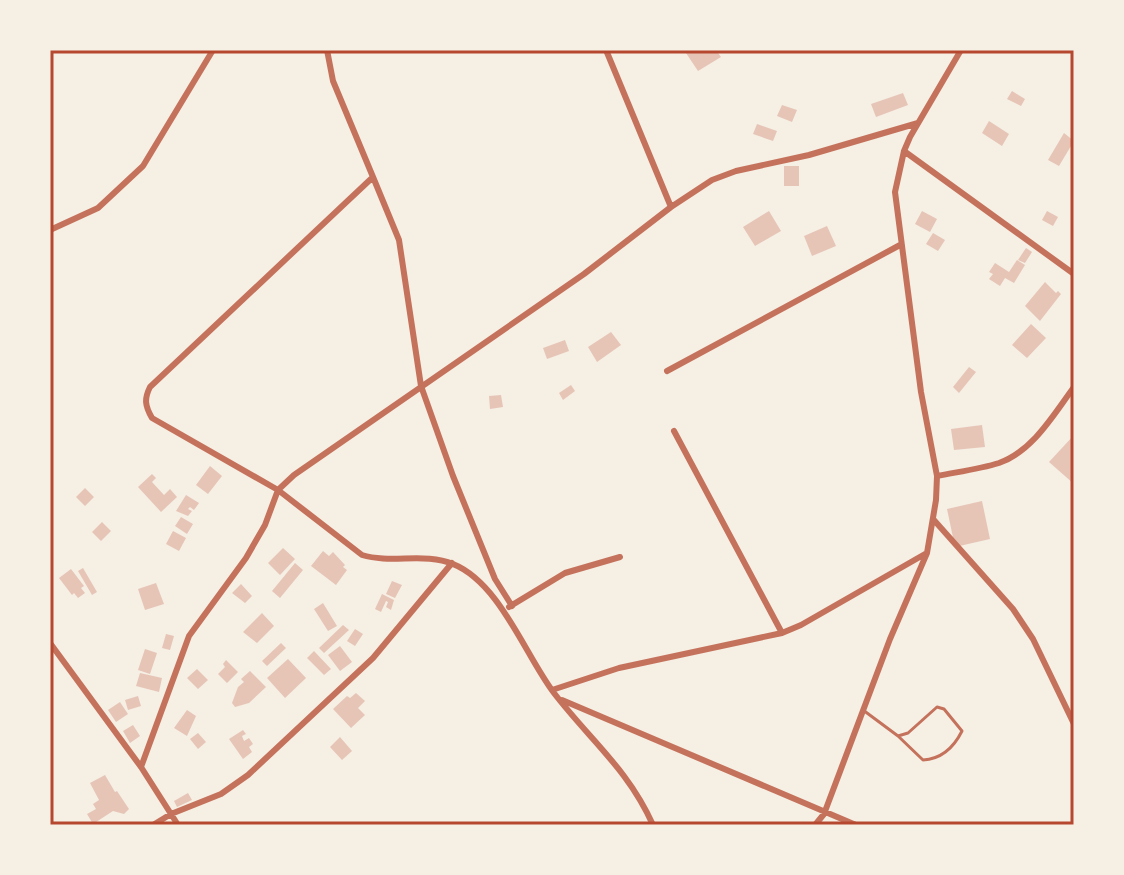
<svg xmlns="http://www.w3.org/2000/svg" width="1124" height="875" viewBox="0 0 1124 875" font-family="'Space Grotesk',sans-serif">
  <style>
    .building { fill: #e6c5b7 }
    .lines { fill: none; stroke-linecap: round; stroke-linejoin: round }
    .service { stroke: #c5725c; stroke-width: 3 }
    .minor { stroke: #c5725c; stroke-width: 6 }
    .neatline { fill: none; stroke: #b5482f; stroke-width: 3 }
  </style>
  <rect width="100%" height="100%" fill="#f6efe4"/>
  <path class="building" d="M684,50H716L721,57L698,71Z
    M1012,91L1025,99L1021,106L1007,99Z
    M903,93L908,105L876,117L871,104Z
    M782,105L797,110L792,122L777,116Z
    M989,121L1009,134L1002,146L982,133Z
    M757,124L777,131L773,141L753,134Z
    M1064,133L1074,141L1059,166L1048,160Z
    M784,166H799V186H784Z
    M769,211L781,231L755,246L743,227Z
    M922,211L937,219L930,232L915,224Z
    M1047,211L1058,217L1053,226L1042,220Z
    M827,226L836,246L812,256L804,236Z
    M933,233L945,240L938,251L926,244Z
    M1026,248L1032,252L1025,263L1018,260Z
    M1017,260L1025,265L1014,283L1005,278L1000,286L989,279L993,274L989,272L995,263L1009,272Z
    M1045,282L1056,293L1058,291L1061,294L1040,321L1025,306Z
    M1031,324L1046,338L1027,358L1012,345Z
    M611,332L621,345L597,362L588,347Z
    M565,340L569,351L547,359L543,348Z
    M969,367L976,372L959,393L953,387Z
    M571,385L575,391L563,400L559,393Z
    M501,395L503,407L490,409L489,396Z
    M982,425L985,447L954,450L951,429Z
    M1074,435V484L1049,462Z
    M210,466L222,476L208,494L196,485Z
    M152,474L156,478L152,482L164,495L170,489L177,497L161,512L138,487Z
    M85,488L94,497L85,506L76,497Z
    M186,495L199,503L194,510L190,507L188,509L192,511L188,516L176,511Z
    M982,501L990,539L955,547L947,509Z
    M181,517L193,524L187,534L175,526Z
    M102,522L111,531L101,541L92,532Z
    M173,531L186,538L179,551L166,544Z
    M283,548L295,559L280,575L268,563Z
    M323,551L329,556L333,552L345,565L343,567L347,570L336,585L311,566Z
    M295,563L303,570L280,598L272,591Z
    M83,568L97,592L92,595L78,571Z
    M71,569L84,586L81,588L85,593L78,598L74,593L72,595L59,578Z
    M392,581L402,585L395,598L386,594Z
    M156,583L164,604L145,610L138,589Z
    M241,584L252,596L245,603L232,593Z
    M382,594L394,600L391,610L386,607L388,602L386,601L381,612L375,609Z
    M323,603L337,626L328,631L314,609Z
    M262,613L274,626L257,643L243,632Z
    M343,625L349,630L324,653L319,648Z
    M355,629L363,634L355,646L347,641Z
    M166,634L174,636L170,650L162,648Z
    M281,643L286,648L267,666L262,661Z
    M340,646L352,662L340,671L328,655Z
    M145,649L157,653L150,674L138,670Z
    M314,651L331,669L324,675L307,658Z
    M288,659L306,678L285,698L267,678Z
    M226,660L238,672L227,683L218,674L225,667L223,664Z
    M197,669L208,680L198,689L187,678Z
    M250,671L266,687L249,703L235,707L232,703L238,687L244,682L241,679Z
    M140,673L162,678L159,692L136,686Z
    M356,693L365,701L358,708L365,715L351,728L333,709L347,696L350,698Z
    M138,696L141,706L128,710L125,700Z
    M120,702L128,714L116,722L108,710Z
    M187,710L196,716L187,736L174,728Z
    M133,725L140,736L130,743L123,731Z
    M243,730L246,734L242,736L244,741L249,738L253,744L249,747L252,752L243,759L229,739Z
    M198,733L206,742L198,749L190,739Z
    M340,737L352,751L342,760L330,747Z
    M105,775L115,792L117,791L129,809L124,814L113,811L93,824L87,814L96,809L93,804L99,800L90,783Z
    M188,793L192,800L177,807L174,801Z"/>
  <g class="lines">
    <path class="service" d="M863,710L898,736L923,760C941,759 954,747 962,731L944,709L937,707L908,733L898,736"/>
    <path class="minor" d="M327,50L333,81L373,177L150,387C144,399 145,406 152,418L278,490L362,555C391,564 425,552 453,564C500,583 525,655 554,693C590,740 628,769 653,825
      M606,50L671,207
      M904,151L1074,274
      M373,177L399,240L421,386L453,476L495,579L512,606
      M50,230L98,208L143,166L213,50
      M667,371L900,245
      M674,431L782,633
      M937,476C957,472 980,469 999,463C1033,451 1054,414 1074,387
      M933,519L1013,609L1033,639L1074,724
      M509,607L565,573L620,557
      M50,643L141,767L178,825
      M552,690L619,668L782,633L801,625L925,554
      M562,700L856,825
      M141,767L189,636L246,558L265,525L278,490L294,475L584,274L671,207L712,180L736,171L809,155L918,123
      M153,825L171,814L221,794L248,775L373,658L452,563
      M815,825L824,814L890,639L927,553L936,500L937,476L921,392L895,192L904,151L910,137L961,50"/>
  </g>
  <rect width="1124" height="875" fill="none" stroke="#f6efe4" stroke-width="104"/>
  <rect x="52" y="52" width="1020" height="771" class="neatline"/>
</svg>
